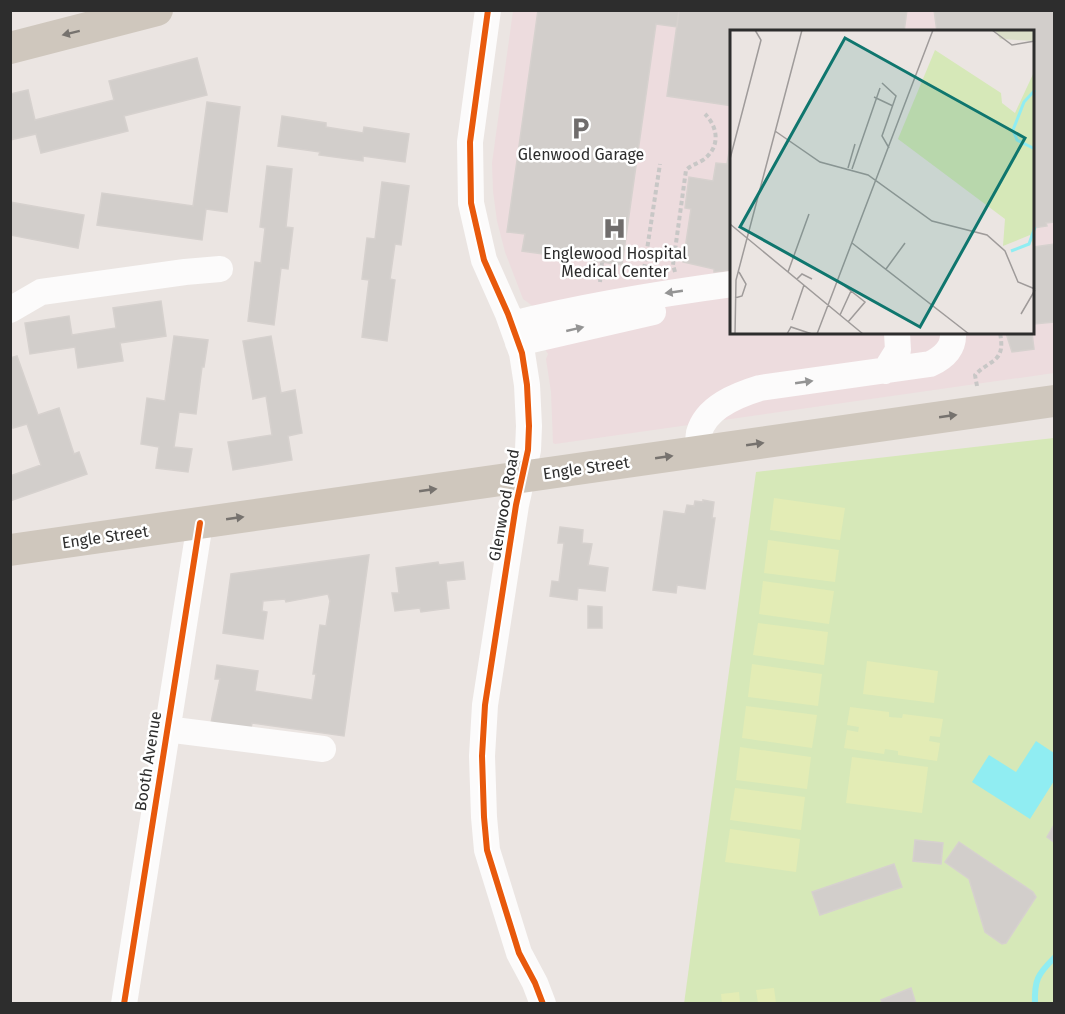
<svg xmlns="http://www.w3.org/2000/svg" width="1065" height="1014" viewBox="0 0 1065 1014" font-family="'Fira Sans',sans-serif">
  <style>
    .medical { fill: #eddcde; fill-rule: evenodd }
    .green { fill: #d6e8b8 }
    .pitch { fill: #e3ecb5 }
    .water { fill: #90edf2 }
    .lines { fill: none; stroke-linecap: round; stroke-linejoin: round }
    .stream { stroke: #90edf2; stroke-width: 6 }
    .building { fill: #d2cecb; stroke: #d6d1ce; stroke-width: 1.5 }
    .path { stroke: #c8c7c6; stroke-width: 4; stroke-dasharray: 4.5 3; stroke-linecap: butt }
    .minor { stroke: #fcfbfb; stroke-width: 26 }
    .major { stroke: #cfc7bd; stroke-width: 32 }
    .cycleway-casing { stroke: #fff; stroke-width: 10 }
    .cycleway { stroke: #e8590c; stroke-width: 6 }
    .oneway { fill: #76726e }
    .oneway2 { fill: #949494 }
    .labels { text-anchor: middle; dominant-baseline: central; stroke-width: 5; stroke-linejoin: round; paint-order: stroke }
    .poi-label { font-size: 16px; fill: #2d2d2d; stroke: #fff }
    .street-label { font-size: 16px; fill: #2d2d2d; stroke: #fff }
    .inset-river { fill: none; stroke: #90edf2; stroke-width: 3 }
    .inset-road { fill: none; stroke: #9f9b9a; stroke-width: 1.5 }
    .view { fill: #0f766e; fill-opacity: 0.15; stroke: #0f766e; stroke-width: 3 }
    .inset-edge { fill: none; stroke: #2d2d2d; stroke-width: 3 }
  </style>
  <rect width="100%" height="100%" fill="#ebe5e2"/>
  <path class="medical" d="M513,11H1054V373L555,444L553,443L551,392L546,359L548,354L545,349L534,307L523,299L505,252L497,221L493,191L492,163ZM732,32H1034V333H732Z"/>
  <path class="green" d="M1054,438V1003L684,1004L756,472Z"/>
  <path class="pitch" d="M774,498L845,508L840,540L770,530Z
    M768,540L839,550L835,582L764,573Z
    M763,581L834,591L829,624L759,614Z
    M758,623L828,632L824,665L753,655Z
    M867,661L938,671L934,703L863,694Z
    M752,664L822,674L818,706L748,697Z
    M746,706L817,715L812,748L742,738Z
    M850,707L889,712V717L902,718L903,714L943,719L940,737L930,736L929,741L940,743L937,761L898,755V751L885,749L884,754L844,748L847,730L858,732L859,727L847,725Z
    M740,747L811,757L807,789L736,780Z
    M852,757L928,767L922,813L846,803Z
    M735,788L805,797L801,830L730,820Z
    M730,829L800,839L796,872L725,862Z
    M774,988L776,1003H758L756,990Z
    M739,992L740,1003H722L721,994Z"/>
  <path class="water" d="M1036,741L1054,753V781L1030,819L972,782L989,755L1016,772Z"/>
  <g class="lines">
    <path class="stream" d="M1035,1004C1034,980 1038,974 1054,958"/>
  </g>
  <path class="building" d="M538,10H679L677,27L656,24L622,265L522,251L525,234L507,232Z
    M679,10H907L904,32H732V106L667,96Z
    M934,10H1054V222L1046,223L1047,226L1034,228V32H937Z
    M197,58L207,95L124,116L128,131L41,153L36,134L10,140V94L28,90L35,120L114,100L109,81Z
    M207,102L240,107L227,212L206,209L202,240L97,225L102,193L193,206Z
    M282,116L326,123V127L363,133L364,127L409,134L405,162L363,156V161L319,155L320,152L278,146Z
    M732,134V270L714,272V269L683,262L691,209L685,208L689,177L713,181L716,163L727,164Z
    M267,166L292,169L286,227L293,228L288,269L281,268L274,325L248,321L255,262L261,263L265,228L260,227Z
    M382,182L409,186L401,245L395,244L390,279L395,280L387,341L362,337L369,280L362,279L367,238L375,239Z
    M10,202L84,215L78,248L10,235Z
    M1054,244V322L1034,324V247Z
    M161,301L166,336L120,343L123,361L78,368L75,347L30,354L25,323L69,316L72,335L116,328L113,308Z
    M1006,333H1032L1034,349L1012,352Z
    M174,336L208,340L204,367H202L196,414L179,412L174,447L192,449L188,472L156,468L159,447L141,444L147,398L165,401Z
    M271,336L281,393L295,390L302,433L288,436L292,460L233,470L228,442L272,435L266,396L253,399L243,341Z
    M17,356L38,415L59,408L74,454L79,452L87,474L10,501V476L41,465L27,424L13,428L10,421V358Z
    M703,500L714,502L712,518H715L705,589L677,585L676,593L653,590L664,511L685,514L687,505L694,506L695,501L703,502Z
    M560,527L583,530L582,543L592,544L588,565L608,568L605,591L578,588L577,600L550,596L552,581L559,582L564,543H558Z
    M369,555L344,736L252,723L251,729L211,723L220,679H215L217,665L258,671L255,691L312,700L316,674H313L320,625L326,626L330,601L328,594L286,602L285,599L263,601L262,611L267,612L263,639L223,633L231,574Z
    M438,562L439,565L463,562L465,579L446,581L449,608L421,612L420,608L395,611L392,593H399L396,568Z
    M588,606L602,607V628H588Z
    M1054,825V842L1047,837Z
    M915,840L943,843L941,864L913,861Z
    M959,842L1033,892L1036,897L1006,943L1002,944L985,932L969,879L945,862Z
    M894,864L902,887L820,915L812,892Z
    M911,988L916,1004H883L881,1000Z"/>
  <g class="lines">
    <path class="path" d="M675,272L673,265L686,170C691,165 697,164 703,160C720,148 719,128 705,114
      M643,276L660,164
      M600,282L602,262
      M977,386L975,375C990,359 1006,363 1000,333"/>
    <path class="minor" d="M488,10L470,142L471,203L484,260L508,314L522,353L527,385L529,426L528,450L516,505L485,705L482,756L484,817L487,850L519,953L535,983L543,1004
      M10,310L41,292L185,272L220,269
      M512,324C585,306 658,294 732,284
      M518,343L653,312
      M885,371L898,350L897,333
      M698,452C698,446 698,439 699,433C706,407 737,395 760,388L930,364C943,358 954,349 953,333
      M166,729L323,749
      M124,1004L200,523"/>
    <path class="major" d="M10,48L157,10
      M10,550L1054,401"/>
    <defs>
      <path id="cycleway" d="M488,10L470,142L471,203L484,260L508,314L522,353L527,385L529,426L528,450L516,505L485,705L482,756L484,817L487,850L519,953L535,983L543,1004
        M124,1004L200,523"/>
    </defs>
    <use href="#cycleway" class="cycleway-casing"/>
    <use href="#cycleway" class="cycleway"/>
  </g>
  <defs><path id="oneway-solid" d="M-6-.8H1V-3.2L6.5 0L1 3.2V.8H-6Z" transform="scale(1.5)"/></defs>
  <g class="oneway">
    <use href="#oneway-solid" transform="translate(71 33) rotate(166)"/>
    <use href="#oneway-solid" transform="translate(948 416) rotate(-8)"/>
    <use href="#oneway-solid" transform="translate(755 444) rotate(-8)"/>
    <use href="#oneway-solid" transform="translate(664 457) rotate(-8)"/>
    <use href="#oneway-solid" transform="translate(428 490) rotate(-8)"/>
    <use href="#oneway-solid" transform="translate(235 518) rotate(-8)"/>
  </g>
  <g class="oneway2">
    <use href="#oneway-solid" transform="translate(674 292) rotate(172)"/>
    <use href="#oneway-solid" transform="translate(575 329) rotate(-13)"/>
    <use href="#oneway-solid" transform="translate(804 382) rotate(-8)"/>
  </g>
  <defs>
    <symbol id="parking-bare" viewBox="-9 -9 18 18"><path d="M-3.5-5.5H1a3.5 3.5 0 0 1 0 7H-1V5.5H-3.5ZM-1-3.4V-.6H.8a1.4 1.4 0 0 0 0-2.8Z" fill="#706d6c" stroke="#fff" stroke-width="2.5" paint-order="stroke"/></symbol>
    <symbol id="hospital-bare" viewBox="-9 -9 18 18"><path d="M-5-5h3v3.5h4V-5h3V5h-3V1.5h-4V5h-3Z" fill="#706d6c" stroke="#fff" stroke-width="2.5" paint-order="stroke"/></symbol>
  </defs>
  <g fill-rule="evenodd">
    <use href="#parking-bare" x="564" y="112" width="33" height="33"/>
    <use href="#hospital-bare" x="598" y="212" width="33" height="33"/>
  </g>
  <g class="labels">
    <g class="poi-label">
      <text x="581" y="154">Glenwood Garage</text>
      <text x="615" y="253">Englewood Hospital<tspan x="615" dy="18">Medical Center</tspan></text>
    </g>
    <g class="street-label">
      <text transform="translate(586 468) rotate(-8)">Engle Street</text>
      <text transform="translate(504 505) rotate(-80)">Glenwood Road</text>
      <text transform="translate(105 537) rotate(-8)">Engle Street</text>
      <text transform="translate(148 761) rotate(-81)">Booth Avenue</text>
    </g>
  </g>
  <g transform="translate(730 30)">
    <rect width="304" height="304" fill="#ebe5e2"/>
    <path d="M205,20L271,63L272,73L285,83L304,42V220L300,205L273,216L275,189L168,109Z" fill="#d6e8b8"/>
    <path d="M265,0H304V11L270,9Z" fill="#dce0c9"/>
    <path class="inset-river" d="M305,60L294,72L283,100L287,110L305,119M281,221L299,214L305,197"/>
    <path class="inset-road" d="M262,0L282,15L305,11M152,53L166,66L152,106L159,118M144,67L163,76M45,101L90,132L138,145L202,191L257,205L275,221L288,252L305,259M0,129L31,10L25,0M118,138L125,114M122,139L150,58M0,194L133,304M122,213L239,304M156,239L175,213M58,242L79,184M67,249L72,244L82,249M108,251L121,261L110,285M5,268L12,266L16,254L9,242M291,284L305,260M62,290L74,255M118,292L135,272L121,261M5,304L6,250L72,0M57,304L61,297L82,304M87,304L203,0"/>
    <path class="view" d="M115,8L295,108L190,297L10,197Z"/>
    <rect width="304" height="304" class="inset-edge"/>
  </g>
  <rect width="1065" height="1014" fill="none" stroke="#2d2d2d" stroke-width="24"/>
</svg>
